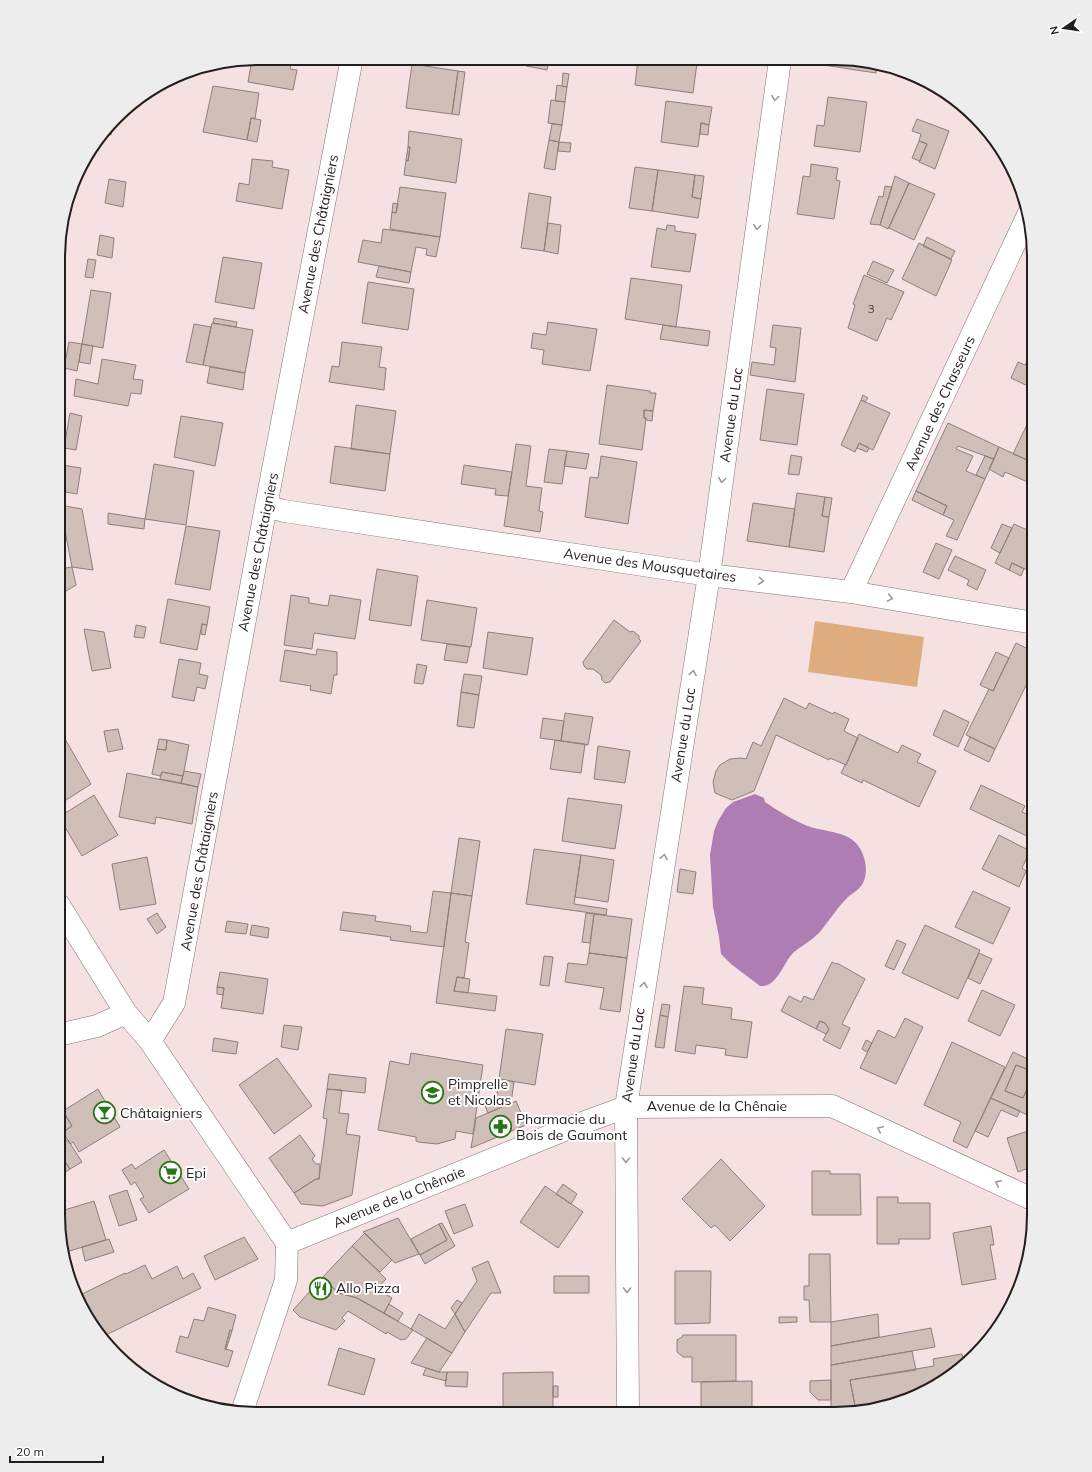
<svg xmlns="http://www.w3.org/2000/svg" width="1092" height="1472" viewBox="0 0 1092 1472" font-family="Mulish,sans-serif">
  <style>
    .green { fill: #deac7e }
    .water { fill: #ae7db4 }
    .building { fill: #d0beb8; stroke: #8f7f79 }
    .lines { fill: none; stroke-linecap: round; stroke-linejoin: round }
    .street-casing { stroke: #837273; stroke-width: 23 }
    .street { stroke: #fff; stroke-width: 22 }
    .oneway { stroke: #9c9999 }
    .labels { text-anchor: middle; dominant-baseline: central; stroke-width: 4; stroke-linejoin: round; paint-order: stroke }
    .number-label { font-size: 12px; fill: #4f4544 }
    .street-label { font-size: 14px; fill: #241d1d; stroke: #fff }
    .poi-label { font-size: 14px; fill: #241d1d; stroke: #fff; text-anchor: start }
    .rim { fill: none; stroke: #241d1d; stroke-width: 2 }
  </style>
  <rect width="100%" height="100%" fill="#f5e1e2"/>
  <path class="green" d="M815,621L924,637L917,687L808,672Z"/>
  <path class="water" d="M755,794L764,798L765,802C777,810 791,819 805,825C823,833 850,829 861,850C866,860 868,873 863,883C859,890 854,892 848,897C837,908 829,921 819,933C811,941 801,946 793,953C783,963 777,988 760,986L731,964L721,954L719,937L713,907L710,855L714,831L718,821L726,808L733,802Z"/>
  <path class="building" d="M257,58H292L290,69L297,70L293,90L248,82L252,59Z
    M527,59H549L547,70L526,66Z
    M638,59H680V61L697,63L693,93L635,85Z
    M824,60H861L877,64L876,73L823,65Z
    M412,64L458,71L452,114L406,108Z
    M458,71L465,72L459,115L452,114Z
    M563,73L569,74L567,87L562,86Z
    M557,85L567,87L565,102L555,101Z
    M213,86L259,93L255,119L251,118L247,140L203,132Z
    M828,97L867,102L860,152L814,146L817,125L824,126Z
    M551,100L565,102L562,125L548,123Z
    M666,101L712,107L709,125L701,123L698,147L661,142Z
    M251,118L261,120L257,142L247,140Z
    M917,119L949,131L935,169L919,162L927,144L919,141L921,134L912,131Z
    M114,123L111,135L104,134Z
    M701,123L709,125L708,135L700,134Z
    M552,124L562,125L559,142L549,140Z
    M409,131L462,139L456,183L404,175L406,160L408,161L410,147H408Z
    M549,140L559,142L555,170L544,168Z
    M919,141L927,144L920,161L912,158Z
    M559,142L571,143L570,152L558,151Z
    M408,147H410L408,161L406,160Z
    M252,159L273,161L272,167L289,170L282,209L236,201L239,183L249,185Z
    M811,164L838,168L836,180L840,181L834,219L797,214L803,176L810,177Z
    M635,167L658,170L652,211L629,208Z
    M658,170L695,175L692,197L701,199L698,218L652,211Z
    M695,175L704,176L701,199L692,197Z
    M895,176L909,183L888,229L880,225Z
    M109,179L126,182L123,207L105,203Z
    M909,183L935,194L914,240L889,228Z
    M885,186L892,187L880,225L870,224L879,196L883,197Z
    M400,187L446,193L440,237L390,229L392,212L396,213Z
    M529,193L551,197L544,251L521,248Z
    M393,203L398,204L396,213L392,212Z
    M548,223L561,225L558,254L544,251Z
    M667,225L675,226V231L696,234L690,272L651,267L657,228L666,230Z
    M383,229L440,237L436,257L426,255L427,249L416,247L411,272L358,262L363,240L381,243Z
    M100,235L114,238L112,258L97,255Z
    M927,237L955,251L951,259L923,246Z
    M919,243L952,260L936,296L902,279Z
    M223,257L262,263L254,309L215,302Z
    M88,259L96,260L93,278L85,277Z
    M873,261L894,270L887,283L867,274Z
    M379,266L411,272L409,283L376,277Z
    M864,275L904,292L891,320L887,318L877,341L848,328L855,305L853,304Z
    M631,278L682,285L676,327L625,319Z
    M368,282L414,289L408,330L362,323Z
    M91,290L111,293L103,348L82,344Z
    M214,318L237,322L236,327L213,323Z
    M548,322L597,329L590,371L542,364L544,350L531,348L533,333L546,335Z
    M212,323L253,330L245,373L203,365Z
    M194,324L211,327L203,365L186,362Z
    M663,325L710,331L708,346L660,339Z
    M773,325L801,328L795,382L750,375L752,362L774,365L776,348L770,347Z
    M69,342L82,344L77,371L64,368Z
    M342,342L382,347L379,367L386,368L384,390L329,382L332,366L339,367Z
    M82,344L93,346L90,364L79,362Z
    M1034,348V389L1011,378L1018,362L1025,365Z
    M102,359L136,365L133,379L143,380L141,394L131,393L128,406L74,396L76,379L98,384Z
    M210,367L245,373L243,390L207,383Z
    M607,385L650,391V393H656L653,411L644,410V418H646L642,450L599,444Z
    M767,389L804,394L797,445L760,440Z
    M863,395L868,398L865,402L861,400Z
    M861,400L890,413L873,450L859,443L855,452L841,445Z
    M356,405L396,411L390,454L351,449Z
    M644,410L653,411L652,421L646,420V418H644Z
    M70,413L82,416L76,450L64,448Z
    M1032,414L1034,415V463L1013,454Z
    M181,416L223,423L215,466L174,457Z
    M948,423L999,447L994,459L958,446L956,449L973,456L966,471L985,479L957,540L946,536L954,520L943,515L947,506L916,491Z
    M859,443L869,448L867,452L857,448Z
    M516,444L531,446L526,486L542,488L539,511L543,512L540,532L504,526Z
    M335,446L390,454L385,491L330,483Z
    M999,447L1034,463V480L1032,484L1005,472L1003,477L989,469Z
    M549,449L567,451L562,484L544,482Z
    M567,451L589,454L586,469L564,466Z
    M791,455L802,457L799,475L788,474Z
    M601,456L637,462L628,524L585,517L590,477L598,478Z
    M985,456L994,459L985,479L976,475Z
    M154,464L194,471L186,525L145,519Z
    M62,465L81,468L77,494L59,491Z
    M464,465L512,472L508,496L495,495L496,489L461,484Z
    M916,491L947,506L943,515L912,500Z
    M797,493L825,497L822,516L829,517L824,552L789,547Z
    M825,497L832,498L829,517L822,516Z
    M753,503L795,509L789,547L747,541Z
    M60,505L82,509L93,570L72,567Z
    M108,513L145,519L144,529L108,524Z
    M1002,524L1012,528L1000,553L991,548Z
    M1014,524L1034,533V573L1012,563L1009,570L995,563Z
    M186,526L220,531L210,590L175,584Z
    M936,543L952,550L939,579L923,572Z
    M955,556L986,570L977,590L967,585L969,580L948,570Z
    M1012,563L1024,569L1021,576L1009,570Z
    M72,567L76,585L61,594L59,585V569Z
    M377,569L418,576L411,626L369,620Z
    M291,595L309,598V603L328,606L330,595L361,600L355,639L314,633L312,649L284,645Z
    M168,599L210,607L207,625L202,624L197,650L160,643Z
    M427,600L477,608L471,647L421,640Z
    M614,620L630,632L633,631L639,636V639L641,641L610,682L605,683L602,680L601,675L593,669H587L584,666L583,662Z
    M202,624L207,625L205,635L201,634Z
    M136,625L146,627L144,638L134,637Z
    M84,629L104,632L111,668L92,671Z
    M488,632L533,638L527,675L483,668Z
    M1016,643L1034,652V669L995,749L966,735L989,689L993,691Z
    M447,644L470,647L467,663L444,660Z
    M317,649L337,652V675H334L331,694L310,690L311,686L280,681L285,650L316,655Z
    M996,652L1009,658L993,691L980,685Z
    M179,659L201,663L199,674L208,676L205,689L197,687L194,701L172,697Z
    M417,664L427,666L423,684L414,683Z
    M464,674L482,676L479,695L461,692Z
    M461,692L479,695L474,728L457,726Z
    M784,698L806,709L809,703L833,714L834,712L849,719L844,731L858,738L846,765L830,758L829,760L776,735L754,791L732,800L715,793L713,782L716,771L720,765L730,759L741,758L746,759L753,742L761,746Z
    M944,710L969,722L958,747L933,735Z
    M565,713L593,717L588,745L561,741Z
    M543,718L564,721L561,741L540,738Z
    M118,729L123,749L108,752L104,731Z
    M61,732L91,784L60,804L59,802V733Z
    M859,734L898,753L902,745L921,754L917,762L936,771L919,807L863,780L862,783L841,773L845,765H846Z
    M970,737L995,749L989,762L964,750Z
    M159,739L167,740L166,750L157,749Z
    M167,740L189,745L183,776L162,772L160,776L152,774L157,749L166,750Z
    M555,740L585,744L581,773L550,769Z
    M598,746L630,751L625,783L594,779Z
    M184,771L201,774L198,787L181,783Z
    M162,772L183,776L181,783L160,779Z
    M127,773L198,787L192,824L156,817L155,824L119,817Z
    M981,785L1025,806L1022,812L1034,817V832L1030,830L1027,836L970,809Z
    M94,795L118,835L82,856L59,817Z
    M568,798L622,805L615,849L562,841Z
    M999,835L1030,851L1022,868L1026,871L1019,887L982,869Z
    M459,838L480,841L472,896L451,893Z
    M534,849L581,855L574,904L607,909L606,915L526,904Z
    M581,855L614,860L608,902L575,897Z
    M147,857L156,904L120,910L112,864Z
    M680,869L696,872L693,894L677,892Z
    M433,891L451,893L444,947L390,940L391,937L340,930L343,912L376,916L375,921L411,926L410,931L427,933Z
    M973,891L1010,908L993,944L955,927Z
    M451,893L472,896L465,942L469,943L464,978L457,977L454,991L497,996L495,1011L436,1003Z
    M157,913L166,927L157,934L147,919Z
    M586,913L594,914L590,943L582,942Z
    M594,914L632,919L627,958L589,953Z
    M227,921L248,924L246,934L225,932Z
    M252,925L269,928L268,938L250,935Z
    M925,925L980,950L958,999L902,973Z
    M897,940L906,944L894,970L885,966Z
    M589,953L627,958L620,1012L600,1009L604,988L565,982L568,963L587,965Z
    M979,953L992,959L980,984L968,978Z
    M544,956L553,957L549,986L540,985Z
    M832,962L836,964L837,963L865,979L842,1024L850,1028L840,1049L823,1040L829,1029L825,1023L820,1021L816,1029L781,1011L789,996L801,1002L804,996L813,1000Z
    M220,972L268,979L263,1014L221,1008L224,988L217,987Z
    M457,977L470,979L468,993L454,991Z
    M684,986L704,988L702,1004L732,1008L731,1019L752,1022L747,1058L725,1055L726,1049L696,1045L695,1054L675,1051Z
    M217,987L224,988L223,995L217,994Z
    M982,990L1015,1005L1000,1036L968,1021Z
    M662,1004L670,1005L668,1017L660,1015Z
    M660,1015L668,1017L664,1048L655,1047Z
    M905,1018L923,1027L896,1084L860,1068L878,1030L895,1038Z
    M820,1021L825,1023L829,1029L826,1034L816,1029Z
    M284,1025L302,1027L298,1050L281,1047Z
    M506,1029L543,1034L535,1085L499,1079Z
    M1034,1034V1049L1028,1046Z
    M214,1038L238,1042L236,1054L212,1051Z
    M866,1040L872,1043L867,1052L862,1049Z
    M952,1042L1005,1067L967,1148L953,1141L961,1122L924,1105Z
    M1013,1052L1034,1062V1072L1016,1065L1005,1091L1023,1098L1026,1091L1030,1093L1027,1101L1034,1105V1118L991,1098Z
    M411,1053L483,1065L473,1134L456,1131L455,1139L437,1144L418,1142L416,1141V1137L378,1130L390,1061L409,1065Z
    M277,1058L312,1106L274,1134L239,1085Z
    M1016,1065L1034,1072L1023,1098L1005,1091Z
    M329,1074L366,1078L365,1093L327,1089Z
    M499,1079L514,1082L511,1103L488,1113L485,1106L496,1101Z
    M98,1089L120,1127L79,1152L73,1142L70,1144L63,1132L72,1126L63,1111Z
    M327,1089L342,1090L339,1113L349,1114L346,1134L360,1136L352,1195L323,1206L301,1204L294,1193L316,1179H319L327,1119L323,1118Z
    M991,1098L1020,1111L1017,1117L1001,1110L988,1137L975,1131Z
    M516,1101L526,1125L471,1148L476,1118Z
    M63,1111L72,1126L63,1132L58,1125V1114Z
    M1031,1130L1034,1131V1166L1018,1172L1007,1138Z
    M300,1135L315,1156L312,1159L316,1164H320L319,1179H316L294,1193L269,1158Z
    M68,1140L82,1162L70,1169L58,1151V1146Z
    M164,1150L189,1189L149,1213L140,1199L144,1197L135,1182L131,1185L122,1170L132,1164L135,1169Z
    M58,1151L70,1169L58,1177Z
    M721,1159L765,1206L730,1241L715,1225L711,1228L682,1199Z
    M812,1171H830V1174H860L861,1215H812Z
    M563,1184L577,1194L571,1204L556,1194Z
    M545,1186L583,1212L558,1248L520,1222Z
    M127,1190L137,1220L119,1226L109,1196Z
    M877,1197H898V1203H930V1239H899V1244H877Z
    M94,1201L106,1240L63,1253L58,1212Z
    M465,1204L473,1226L454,1234L445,1211Z
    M398,1218L419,1254L395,1263L363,1232Z
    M442,1223L455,1246L425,1264L420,1255L447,1240L439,1224Z
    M439,1224L447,1240L420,1255L411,1239Z
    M991,1226L994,1245H990L996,1279L962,1285L953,1233Z
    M365,1233L392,1260L380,1272L352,1246Z
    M244,1237L258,1259L215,1280L204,1256Z
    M109,1239L114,1252L85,1261L82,1247Z
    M352,1246L386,1279L377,1289L392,1298L384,1313L357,1298L339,1293L322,1278Z
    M809,1254H830L831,1322H810L809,1300H804V1286H809Z
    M488,1261L501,1293H491L465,1332L455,1314L477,1281L472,1268Z
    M145,1265L152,1279L177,1266L183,1279L193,1273L201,1288L102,1337L79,1303L76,1297L125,1273L126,1274Z
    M675,1271H711L710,1323L675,1324Z
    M554,1276H589V1293H554Z
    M322,1278L339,1293L357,1298L413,1330L406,1339L401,1340L387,1332L386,1334L348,1311L342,1318L345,1321L336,1330L300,1317L293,1310Z
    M457,1300L462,1303L455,1314L451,1308Z
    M389,1304L403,1313L398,1321L384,1313Z
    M208,1307L236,1315L232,1331L230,1330L225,1349L233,1351L228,1367L176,1352L180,1336L188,1338L194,1319L204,1321Z
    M419,1314L445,1329L455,1314L465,1332L452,1353L411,1329Z
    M878,1314L879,1337L831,1346V1322Z
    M779,1317H797V1322L779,1323Z
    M931,1328L935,1347L831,1365V1346Z
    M230,1330L232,1331L226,1350L225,1349Z
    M683,1335H736V1381L692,1382V1357H683L677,1352V1340L682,1337Z
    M427,1338L452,1353L439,1372L411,1363Z
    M339,1348L375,1359L364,1395L328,1385Z
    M912,1351L916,1370L850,1380L856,1411L831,1413V1365Z
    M962,1354L963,1360L968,1359V1362L966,1364L923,1393L886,1407L856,1411L850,1380L934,1366L933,1359Z
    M426,1368L439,1372H447L446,1381L423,1375Z
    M447,1372H468L467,1387L445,1386Z
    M553,1372V1413H503V1373Z
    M831,1380V1400H818L810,1392V1381Z
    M752,1381V1414H713V1407H701V1382Z
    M553,1386H558V1397H553Z
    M423,1408L440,1413H421Z"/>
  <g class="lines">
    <defs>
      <path id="street" d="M266,506L284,511L709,575L851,592L1034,623
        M851,592L1028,215
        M59,905L126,1013L150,1041L287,1243
        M58,1035L97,1026L126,1013
        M150,1041L174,1003L266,506L352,58
        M287,1243L574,1126L626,1107L832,1106L1034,1200
        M242,1412L286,1280L287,1243
        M628,1413L626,1107L709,575L780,60"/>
    </defs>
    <use href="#street" class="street-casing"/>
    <use href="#street" class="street"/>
  </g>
  <defs><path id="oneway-chevron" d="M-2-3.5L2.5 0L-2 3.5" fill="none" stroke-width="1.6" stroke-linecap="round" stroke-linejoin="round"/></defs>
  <g class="oneway">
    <use href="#oneway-chevron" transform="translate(775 98) rotate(98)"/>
    <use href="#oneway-chevron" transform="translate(757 227) rotate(98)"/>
    <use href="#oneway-chevron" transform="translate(722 480) rotate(98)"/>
    <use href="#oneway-chevron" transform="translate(761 581) rotate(7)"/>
    <use href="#oneway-chevron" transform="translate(890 598) rotate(10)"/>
    <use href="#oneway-chevron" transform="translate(693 673) rotate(-81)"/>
    <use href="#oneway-chevron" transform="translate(664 857) rotate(-81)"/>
    <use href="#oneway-chevron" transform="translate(644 985) rotate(-81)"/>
    <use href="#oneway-chevron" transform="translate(880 1129) rotate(-155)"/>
    <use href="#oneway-chevron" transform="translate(626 1160) rotate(90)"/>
    <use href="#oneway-chevron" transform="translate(998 1183) rotate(-155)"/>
    <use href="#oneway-chevron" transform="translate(627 1290) rotate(90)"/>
  </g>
  <defs>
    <symbol id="school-ring" viewBox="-11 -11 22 22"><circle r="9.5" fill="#fff" stroke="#2a7519" stroke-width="1.5"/><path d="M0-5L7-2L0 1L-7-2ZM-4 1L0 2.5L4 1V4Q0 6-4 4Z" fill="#2a7519"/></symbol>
    <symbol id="bar-ring" viewBox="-11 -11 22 22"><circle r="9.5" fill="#fff" stroke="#2a7519" stroke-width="1.5"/><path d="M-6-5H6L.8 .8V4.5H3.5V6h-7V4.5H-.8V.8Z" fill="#2a7519"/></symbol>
    <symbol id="pharmacy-ring" viewBox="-11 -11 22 22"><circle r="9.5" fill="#fff" stroke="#2a7519" stroke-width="1.5"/><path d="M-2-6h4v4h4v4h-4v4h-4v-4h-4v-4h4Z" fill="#2a7519"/></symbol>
    <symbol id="supermarket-ring" viewBox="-11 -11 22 22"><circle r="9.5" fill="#fff" stroke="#2a7519" stroke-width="1.5"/><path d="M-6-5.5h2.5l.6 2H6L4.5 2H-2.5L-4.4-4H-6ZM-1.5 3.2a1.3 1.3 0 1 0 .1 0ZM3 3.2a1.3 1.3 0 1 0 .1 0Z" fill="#2a7519"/></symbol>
    <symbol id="restaurant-ring" viewBox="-11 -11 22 22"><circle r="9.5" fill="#fff" stroke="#2a7519" stroke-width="1.5"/><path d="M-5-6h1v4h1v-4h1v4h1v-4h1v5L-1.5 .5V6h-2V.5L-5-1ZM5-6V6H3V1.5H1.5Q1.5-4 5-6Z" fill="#2a7519"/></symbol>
  </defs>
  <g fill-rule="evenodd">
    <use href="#school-ring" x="420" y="1080" width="25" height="25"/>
    <use href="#bar-ring" x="92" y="1100" width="25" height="25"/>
    <use href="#pharmacy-ring" x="488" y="1114" width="25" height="25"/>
    <use href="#supermarket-ring" x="158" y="1160" width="25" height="25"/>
    <use href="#restaurant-ring" x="308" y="1276" width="25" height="25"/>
  </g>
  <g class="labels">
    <g class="number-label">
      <text x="871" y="308">3</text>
    </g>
    <g class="street-label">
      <text transform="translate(318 234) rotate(-79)">Avenue des Châtaigniers</text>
      <text transform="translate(940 403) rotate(-65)">Avenue des Chasseurs</text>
      <text transform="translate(731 415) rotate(-82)">Avenue du Lac</text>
      <text transform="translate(258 552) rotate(-79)">Avenue des Châtaigniers</text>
      <text transform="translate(650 565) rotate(8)">Avenue des Mousquetaires</text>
      <text transform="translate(683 735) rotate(-81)">Avenue du Lac</text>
      <text transform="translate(199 871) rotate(-80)">Avenue des Châtaigniers</text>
      <text transform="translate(633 1055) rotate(-82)">Avenue du Lac</text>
      <text x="717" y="1106">Avenue de la Chênaie</text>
      <text transform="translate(399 1197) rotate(-22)">Avenue de la Chênaie</text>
    </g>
    <g class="poi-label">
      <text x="448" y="1084">Pimprelle<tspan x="448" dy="16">et Nicolas</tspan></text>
      <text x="120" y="1113">Châtaigniers</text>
      <text x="516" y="1119">Pharmacie du<tspan x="516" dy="16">Bois de Gaumont</tspan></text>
      <text x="186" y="1173">Epi</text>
      <text x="336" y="1288">Allo Pizza</text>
    </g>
  </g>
  <path d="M0 0H1092V1472H0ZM257 65H835A192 192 0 0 1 1027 257V1215A192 192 0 0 1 835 1407H257A192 192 0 0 1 65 1215V257A192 192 0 0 1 257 65Z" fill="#ededed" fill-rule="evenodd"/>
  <path class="rim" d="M257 65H835A192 192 0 0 1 1027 257V1215A192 192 0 0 1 835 1407H257A192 192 0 0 1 65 1215V257A192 192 0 0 1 257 65Z"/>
  <g transform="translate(1064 28) rotate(257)" stroke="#ffffff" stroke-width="3" paint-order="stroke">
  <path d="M0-3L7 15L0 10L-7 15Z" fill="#241d1d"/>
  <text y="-6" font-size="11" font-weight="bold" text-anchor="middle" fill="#241d1d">N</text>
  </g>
  <path d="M10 1456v6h93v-6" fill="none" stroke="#241d1d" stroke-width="2"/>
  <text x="16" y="1456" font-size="12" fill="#241d1d" stroke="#ffffff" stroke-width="3" paint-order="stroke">20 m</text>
</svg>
